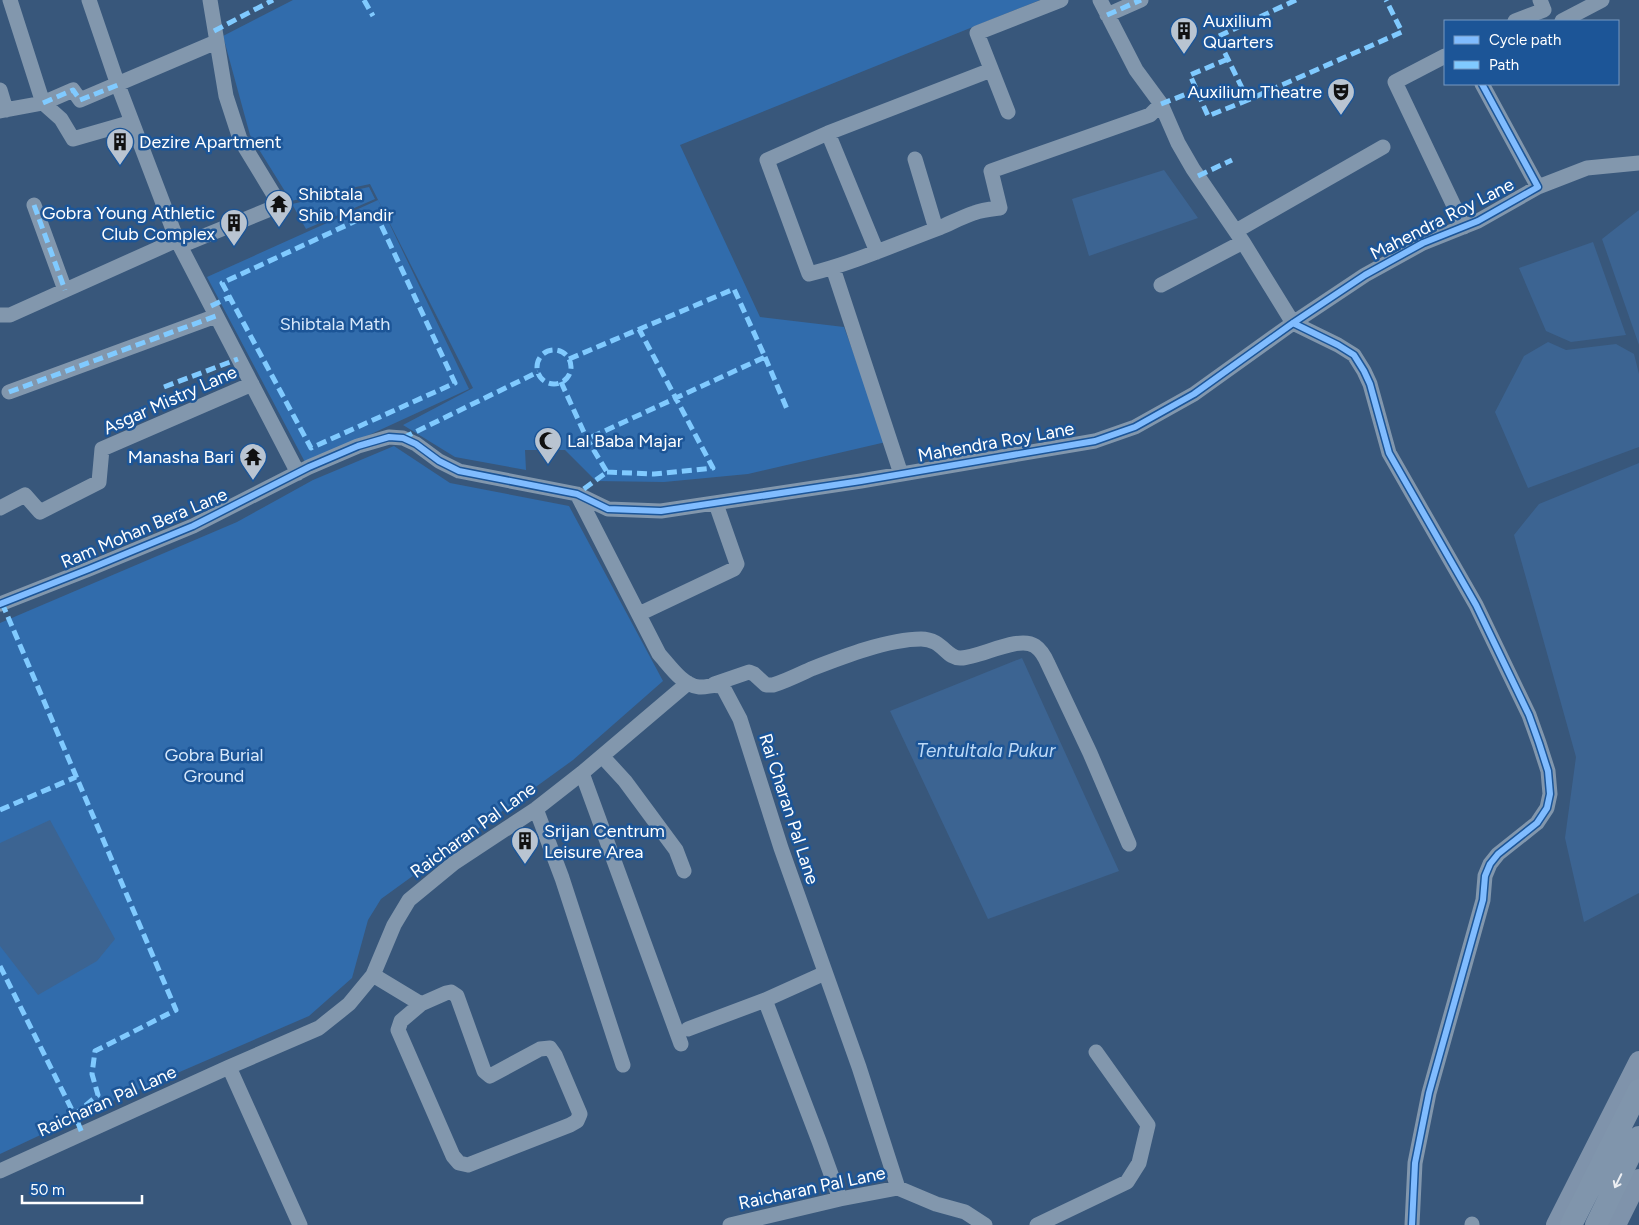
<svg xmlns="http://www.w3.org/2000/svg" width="1639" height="1225" viewBox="0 0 1639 1225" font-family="Figtree,sans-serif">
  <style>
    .green { fill: #316cac }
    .water { fill: #3c6492 }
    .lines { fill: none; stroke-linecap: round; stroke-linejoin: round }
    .minor { stroke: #8297ad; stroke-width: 15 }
    .major { stroke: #7f93ab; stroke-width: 20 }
    .highway { stroke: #8095ac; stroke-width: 22 }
    .quiet { stroke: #80caff; stroke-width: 5; stroke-dasharray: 10 5; stroke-linecap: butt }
    .cycleway-casing { stroke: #1c5597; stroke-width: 9 }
    .cycleway { stroke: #80bcff; stroke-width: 6 }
    .oneway { stroke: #eceff3 }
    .labels { text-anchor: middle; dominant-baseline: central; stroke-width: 5; stroke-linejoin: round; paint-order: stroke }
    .poi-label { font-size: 18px; fill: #fff; stroke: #1c5597; text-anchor: start }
    .street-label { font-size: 18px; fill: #fff; stroke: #1c5597 }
    .park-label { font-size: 18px; fill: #d7e8fb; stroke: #1c5597 }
    .water-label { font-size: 19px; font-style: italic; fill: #bdd9f6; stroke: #1c5597 }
  </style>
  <rect width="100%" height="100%" fill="#38577b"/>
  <path class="green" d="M293,0H1040L680,145L760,317L844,327L886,442L748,474L664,482L596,481L565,450H525L526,470L455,457L403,425L473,388L370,184L291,201L250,135L223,36Z
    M369,187L375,199L306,229L292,204Z
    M378,200L469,389L306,464L207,277Z
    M394,446L450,483L569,506L663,681L573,760L381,899L368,920L352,978L309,1016L117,1099L0,1154V623L237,522L313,480Z"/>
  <path class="water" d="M1164,170L1198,218L1089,256L1072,199Z
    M1639,210V345L1602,239Z
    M1593,242L1626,335L1571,342L1546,331L1519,268Z
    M1548,342L1566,350L1616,344L1634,354L1639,374V447L1528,488L1495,412L1524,356Z
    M1639,463V893L1584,922L1565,838L1576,757L1514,535L1539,504Z
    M1022,658L1119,871L988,919L890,711Z
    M50,820L115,939L97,961L38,995L0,946V843Z"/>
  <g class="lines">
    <path class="minor" d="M10,0L43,103L73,90L80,100L216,42
      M89,0L118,85L177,240L298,473
      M1100,0L1136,70L1161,104L1178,143L1193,169L1243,242L1293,323
      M1107,15L1141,0
      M1515,21L1544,10L1540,0
      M1562,21L1602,0
      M1445,56L1395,82L1464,227
      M0,90L6,110
      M0,111L43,103L61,119L73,139L132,122
      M1008,112L977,33L1061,0
      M828,133L991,70
      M915,159L936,229
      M1538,187L1587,168L1639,163
      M34,205L65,290
      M1236,231L1383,147
      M180,246L280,205L240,139L226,96L210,0
      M877,252L828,133L767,160L809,274C853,263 896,244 939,228C951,223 962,217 974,213C982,210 992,209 1000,208L991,171L1150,115L1161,104
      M833,268L901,474
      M1161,285L1243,242
      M0,315H10L177,240
      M1293,323L1338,345L1354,355L1364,371L1370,384L1389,453L1476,605L1529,715L1539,743L1548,771L1550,794L1547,808L1537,823L1498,854L1490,864L1485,876L1483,900L1429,1093L1415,1163L1412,1225
      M9,392L216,316
      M577,494L659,654C669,665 683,686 699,687C709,688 711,683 723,687L740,719L781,848L859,1067L898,1188
      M0,508L25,495L40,512L99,482L102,449L252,384
      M0,604L89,569L193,526L309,467L358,446L389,437L403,438L416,444L439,461L459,471L577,494L608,509L661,511L861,481L1095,441L1135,427L1194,394L1293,323L1365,275L1423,243L1478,221L1538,187L1482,84
      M639,614L734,569L737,564L716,504
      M714,684L749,672L754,674L766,685H773C786,681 798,675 811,669C842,657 888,639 921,639C943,639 946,659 961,658C981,657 1019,635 1035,646C1041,650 1045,657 1048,664L1090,753L1129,844
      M602,756L625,781L676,850L684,871
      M582,773L681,1044
      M536,809L562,878L623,1065
      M373,975L421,1004L401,1021L398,1030L453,1156L459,1163L468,1165L570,1125L577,1121L580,1114L555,1055L550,1048L540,1049L490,1076L484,1071L457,996L451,992L446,993L421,1004
      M765,1000L819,1141L840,1199
      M688,1029L765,1000L825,973
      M229,1067L300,1225
      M0,1171L229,1067L319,1028L349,1004L373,975L394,925L409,900L454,863L536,809L582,773L688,683
      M730,1225L840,1199L898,1188L936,1204L965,1212L985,1225
      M1037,1225L1127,1182L1139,1163L1148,1125L1096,1052
      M1472,1225V1224"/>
    <path class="major" d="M1556,1225L1639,1061
      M1616,1225L1639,1179"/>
    <path class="highway" d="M1571,1225L1639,1090
      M1596,1225L1639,1137"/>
    <path class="quiet" d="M364,0L373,16
      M1296,0L1217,37L1248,100L1402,32L1386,0
      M1107,15L1141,0
      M214,31L273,0
      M1228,59L1190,75L1208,116L1248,100
      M43,103L73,90L80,100L118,85
      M1161,104L1197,90
      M1198,176L1232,160
      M34,205L65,290
      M375,212L455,383L311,448L222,283Z
      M211,306L230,297
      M537 367a17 17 0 1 1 34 0a17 17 0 1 1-34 0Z
      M765,357L787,409
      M569,359L734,289L765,357L587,439
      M561,382L587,439L607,472L577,494
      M164,387L238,359
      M9,392L216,316
      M403,438L538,372
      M607,472L654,474L713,468L639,329
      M2,603L176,1010L95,1051L92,1074L98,1095L78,1112L76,1118L82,1133
      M0,810L76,777
      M0,966L76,1118"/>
    <defs>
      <path id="cycleway" d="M1293,323L1338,345L1354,355L1364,371L1370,384L1389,453L1476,605L1529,715L1539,743L1548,771L1550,794L1547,808L1537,823L1498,854L1490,864L1485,876L1483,900L1429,1093L1415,1163L1412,1225
        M0,604L89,569L193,526L309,467L358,446L389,437L403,438L416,444L439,461L459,471L577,494L608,509L661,511L861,481L1095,441L1135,427L1194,394L1293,323L1365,275L1423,243L1478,221L1538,187L1482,84"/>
    </defs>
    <use href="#cycleway" class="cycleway-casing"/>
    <use href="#cycleway" class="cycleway"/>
  </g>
  <defs><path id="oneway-shaft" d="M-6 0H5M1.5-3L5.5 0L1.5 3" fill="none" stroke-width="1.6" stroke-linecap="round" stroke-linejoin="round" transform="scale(1.25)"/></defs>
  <use class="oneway" href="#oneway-shaft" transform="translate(1618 1181) rotate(116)"/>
  <defs>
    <symbol id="building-pin" viewBox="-11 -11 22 30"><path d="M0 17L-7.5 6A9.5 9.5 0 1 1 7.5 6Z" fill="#b9c4d1" stroke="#1c5597"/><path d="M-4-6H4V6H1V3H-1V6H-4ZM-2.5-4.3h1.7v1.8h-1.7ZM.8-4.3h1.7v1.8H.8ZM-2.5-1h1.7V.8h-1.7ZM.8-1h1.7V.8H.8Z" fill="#111"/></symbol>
    <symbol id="theatre-pin" viewBox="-11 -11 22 30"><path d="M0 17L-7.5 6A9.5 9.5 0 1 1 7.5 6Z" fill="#b9c4d1" stroke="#1c5597"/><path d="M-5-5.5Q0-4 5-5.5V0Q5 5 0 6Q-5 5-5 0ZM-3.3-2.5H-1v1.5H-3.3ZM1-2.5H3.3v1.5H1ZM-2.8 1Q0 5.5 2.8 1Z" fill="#111"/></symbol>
    <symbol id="temple-pin" viewBox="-11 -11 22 30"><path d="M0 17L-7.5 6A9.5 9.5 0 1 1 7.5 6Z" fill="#b9c4d1" stroke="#1c5597"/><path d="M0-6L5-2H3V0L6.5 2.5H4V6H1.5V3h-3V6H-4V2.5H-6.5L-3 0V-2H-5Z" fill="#111"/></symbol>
    <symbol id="mosque-pin" viewBox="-11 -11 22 30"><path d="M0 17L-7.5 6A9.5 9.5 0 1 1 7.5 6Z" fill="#b9c4d1" stroke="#1c5597"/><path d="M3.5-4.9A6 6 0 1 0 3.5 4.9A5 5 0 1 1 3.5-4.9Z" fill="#111"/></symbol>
  </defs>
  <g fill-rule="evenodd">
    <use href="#building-pin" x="1168" y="15" width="32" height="43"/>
    <use href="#theatre-pin" x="1325" y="76" width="32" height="43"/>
    <use href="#building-pin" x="104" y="126" width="32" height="43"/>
    <use href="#temple-pin" x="263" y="188" width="32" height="43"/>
    <use href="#building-pin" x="218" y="207" width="32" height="43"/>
    <use href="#mosque-pin" x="532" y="425" width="32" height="43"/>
    <use href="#temple-pin" x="237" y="441" width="32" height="43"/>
    <use href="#building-pin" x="509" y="825" width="32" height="43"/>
  </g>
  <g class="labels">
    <g class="poi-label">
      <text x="1203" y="21">Auxilium<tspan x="1203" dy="21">Quarters</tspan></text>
      <text x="1322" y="92" text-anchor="end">Auxilium Theatre</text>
      <text x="139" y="142">Dezire Apartment</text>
      <text x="298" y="194">Shibtala<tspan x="298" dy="21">Shib Mandir</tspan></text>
      <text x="215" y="213" text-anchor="end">Gobra Young Athletic<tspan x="215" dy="21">Club Complex</tspan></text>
      <text x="567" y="441">Lal Baba Majar</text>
      <text x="234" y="457" text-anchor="end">Manasha Bari</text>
      <text x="544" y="831">Srijan Centrum<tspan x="544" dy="21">Leisure Area</tspan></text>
    </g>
    <g class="street-label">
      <text transform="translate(1442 219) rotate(-27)">Mahendra Roy Lane</text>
      <text transform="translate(170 400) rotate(-24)">Asgar Mistry Lane</text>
      <text transform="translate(996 442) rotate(-10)">Mahendra Roy Lane</text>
      <text transform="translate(144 528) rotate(-23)">Ram Mohan Bera Lane</text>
      <text transform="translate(789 809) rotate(72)">Rai Charan Pal Lane</text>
      <text transform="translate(473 830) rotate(-36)">Raicharan Pal Lane</text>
      <text transform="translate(107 1101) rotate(-24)">Raicharan Pal Lane</text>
      <text transform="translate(812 1188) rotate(-12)">Raicharan Pal Lane</text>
    </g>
    <g class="park-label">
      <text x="335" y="324">Shibtala Math</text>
      <text x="214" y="755">Gobra Burial<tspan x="214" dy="21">Ground</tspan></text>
    </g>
    <g class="water-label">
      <text x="986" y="750">Tentultala Pukur</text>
    </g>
  </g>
  <rect x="1444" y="20" width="175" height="65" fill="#1c5597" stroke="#7799c1"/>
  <rect x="1454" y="36" width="25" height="8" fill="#80bcff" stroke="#7799c1"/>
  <text x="1489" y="45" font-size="15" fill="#ffffff">Cycle path</text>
  <rect x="1454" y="61" width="25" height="8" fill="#80caff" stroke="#7799c1"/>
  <text x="1489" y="70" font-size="15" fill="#ffffff">Path</text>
  <path d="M22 1195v8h120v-8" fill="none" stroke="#ffffff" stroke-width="2.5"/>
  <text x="30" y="1195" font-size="15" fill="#ffffff" stroke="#1c5597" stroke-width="4" paint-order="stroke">50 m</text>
</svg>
